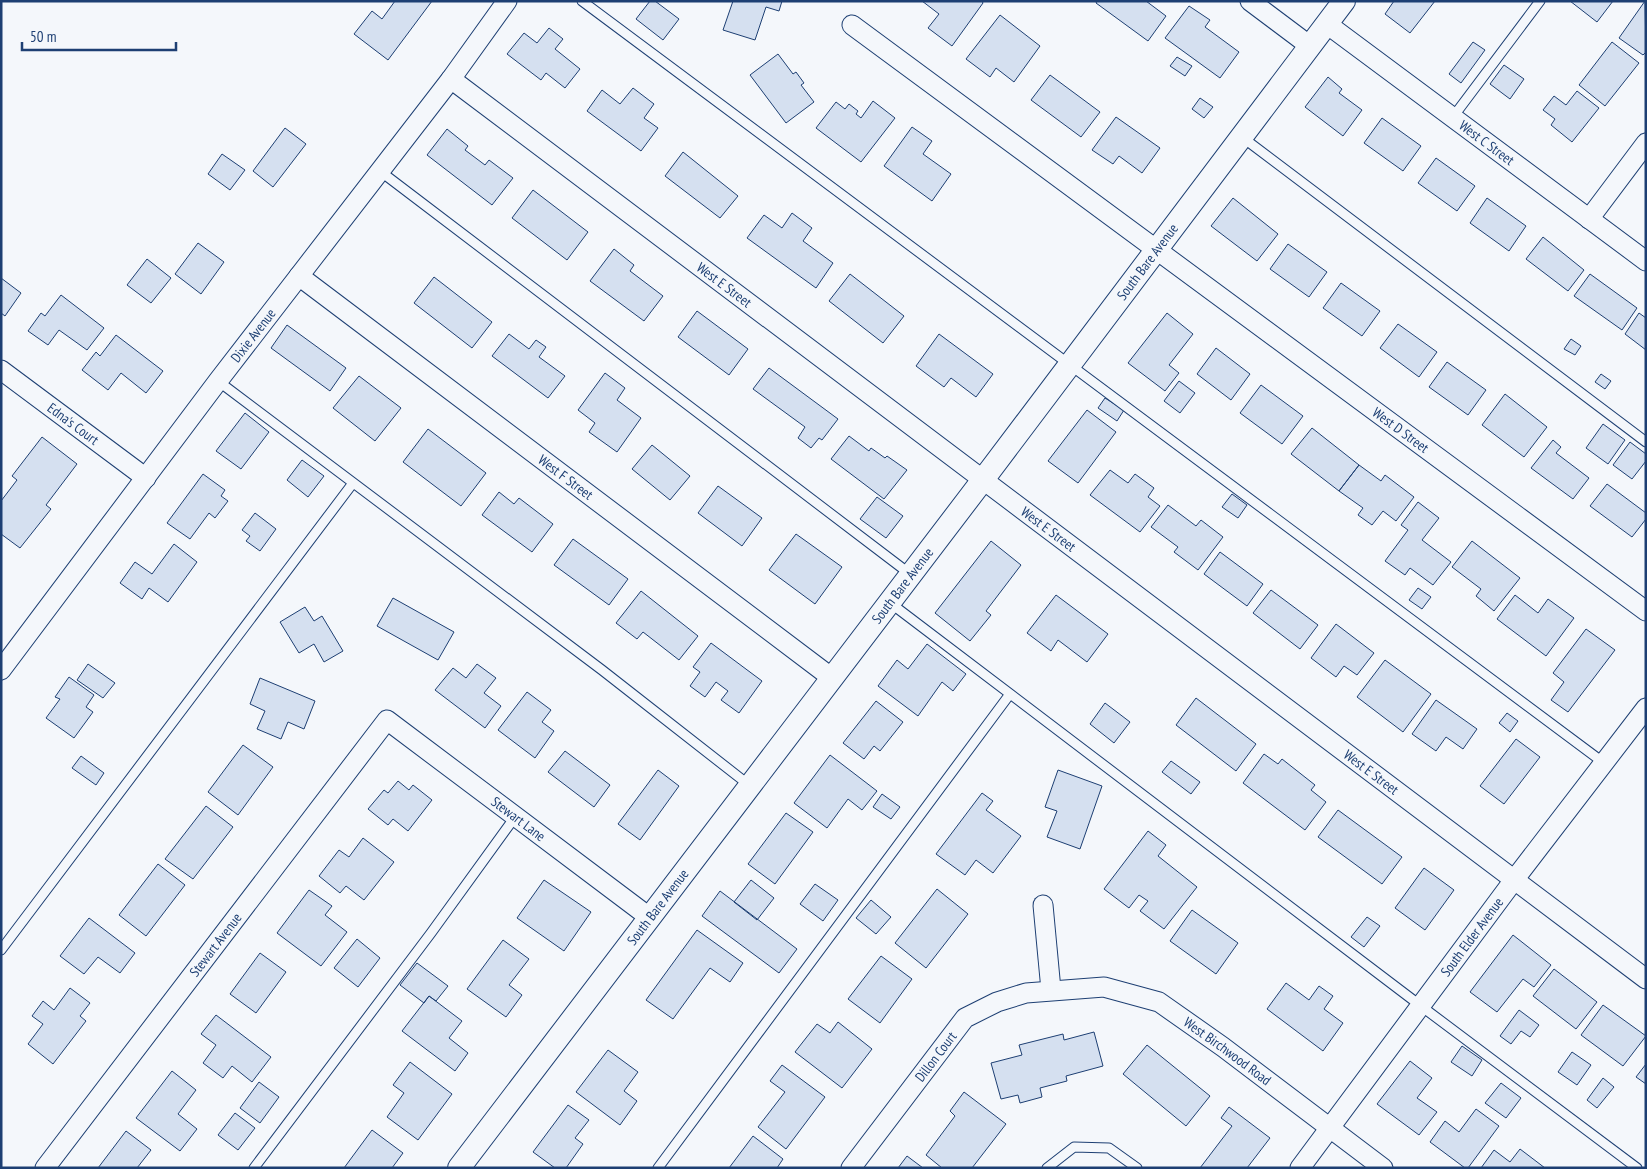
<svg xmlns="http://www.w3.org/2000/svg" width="1647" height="1169" viewBox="0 0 1647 1169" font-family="'PT Sans Narrow',sans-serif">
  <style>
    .building { fill: #d5e0f0; stroke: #1d3f73 }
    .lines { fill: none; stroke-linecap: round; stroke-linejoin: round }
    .service-casing { stroke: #1d3f73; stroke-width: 11 }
    .minor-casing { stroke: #1d3f73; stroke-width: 21 }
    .tertiary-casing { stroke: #1d3f73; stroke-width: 24 }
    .service { stroke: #f4f7fb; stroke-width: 9 }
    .minor { stroke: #f4f7fb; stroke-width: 19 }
    .tertiary { stroke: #f4f7fb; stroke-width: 22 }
    .labels { text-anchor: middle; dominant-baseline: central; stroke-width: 4; stroke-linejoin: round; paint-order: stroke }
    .street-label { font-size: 14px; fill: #1d3f73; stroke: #f4f7fb }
  </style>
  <rect width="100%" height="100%" fill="#f4f7fb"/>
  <path class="building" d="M395,1H432L388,60L354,34L372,11L382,19Z
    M650,1H655L679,19L663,40L636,19Z
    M733,1H782L779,11L766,7L755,40L723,30Z
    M922,1H982L983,3L952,46L928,28L939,14Z
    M1097,1H1146L1166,16L1148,41L1096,3Z
    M1394,1H1435L1410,33L1385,14Z
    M1570,1H1613L1597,22Z
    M1645,1L1646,52L1643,55L1619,38Z
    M1189,6L1210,20L1205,27L1239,52L1220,78L1165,38Z
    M1000,15L1040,46L1014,82L996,68L990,77L966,59Z
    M549,28L563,39L555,49L580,69L565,88L546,73L541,80L507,54L524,33L537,43Z
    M1473,42L1485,50L1461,83L1449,74Z
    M1612,42L1639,63L1605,106L1579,85Z
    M778,54L793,74L796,72L804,83L801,85L814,102L786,123L750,75Z
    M1177,57L1192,66L1185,76L1170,66Z
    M1504,65L1524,79L1510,99L1490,84Z
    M1050,75L1100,112L1081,137L1031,100Z
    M1328,77L1342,89L1339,93L1362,110L1343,136L1305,107Z
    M633,88L654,104L644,118L658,128L641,151L587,111L602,90L620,104Z
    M1577,91L1599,108L1572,142L1551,125L1555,119L1543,110L1554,96L1566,105Z
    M1200,98L1213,107L1204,118L1192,109Z
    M873,101L895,118L861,162L816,128L836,102L845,109L849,104L858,111L856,114L861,118Z
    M1116,117L1160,148L1142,173L1119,156L1113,164L1092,150Z
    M1382,118L1421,146L1403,171L1364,143Z
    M912,127L932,141L923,154L951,174L932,201L884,166Z
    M285,128L306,144L273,187L253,171Z
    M447,129L468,146L465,150L485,165L489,160L513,178L492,205L427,155Z
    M683,152L738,196L720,218L665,176Z
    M222,154L245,170L230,190L208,174Z
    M1436,158L1475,186L1457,211L1418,183Z
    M533,190L588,232L567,260L512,218Z
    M1233,198L1278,234L1257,261L1211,226Z
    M1487,198L1526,226L1509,251L1470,223Z
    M792,213L812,228L803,241L833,263L816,288L747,238L764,215L782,228Z
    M1543,237L1584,270L1568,291L1526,259Z
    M198,243L224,262L201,294L175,274Z
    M1288,244L1327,272L1309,297L1270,269Z
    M614,249L634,265L630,271L663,296L644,321L590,281Z
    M147,259L171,278L151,303L127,285Z
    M850,274L904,316L883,343L829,301Z
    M1590,274L1637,308L1622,330L1574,296Z
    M434,277L492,322L472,348L414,303Z
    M1,278L21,293L5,316L1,313Z
    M1341,283L1380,311L1362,336L1323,308Z
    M61,295L104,328L87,350L59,330L48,345L28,331L41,313L45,316Z
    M697,311L748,349L729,375L678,337Z
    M1167,313L1193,334L1169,365L1179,373L1165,391L1128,363Z
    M1639,313L1646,318V350L1625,334Z
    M1398,324L1437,352L1419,377L1380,348Z
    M287,325L346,368L330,391L271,348Z
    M509,334L529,349L536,340L546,347L539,357L565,376L548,398L492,356Z
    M939,334L993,374L976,397L951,378L944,387L916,366Z
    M116,335L163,371L146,393L121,373L108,390L82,370L96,352L100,356Z
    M1571,339L1581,346L1575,355L1564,349Z
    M1216,348L1250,374L1231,400L1197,374Z
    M1447,362L1486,390L1468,415L1429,387Z
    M769,368L838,419L822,440L819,438L811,448L798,438L805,427L753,389Z
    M605,373L625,388L617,400L641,418L617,452L589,432L595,423L578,410Z
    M1601,374L1611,381L1605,389L1595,382Z
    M359,376L401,408L375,441L333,408Z
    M1179,381L1195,393L1180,413L1164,401Z
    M1261,385L1303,416L1282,444L1240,413Z
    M1505,394L1547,427L1524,457L1482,425Z
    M1105,398L1124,410L1117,421L1098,408Z
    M1087,410L1116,432L1078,483L1048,461Z
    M245,413L269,432L241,469L216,451Z
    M1603,424L1625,440L1608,464L1586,448Z
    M1312,428L1359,465L1339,491L1291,454Z
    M428,429L486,473L461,506L403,462Z
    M849,436L869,451L871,448L885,458L887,456L907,470L884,499L831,459Z
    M42,437L77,464L46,505L51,509L20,548L1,534V501L17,480L12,476Z
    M1553,440L1561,447L1556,453L1589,478L1573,499L1531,468Z
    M1630,442L1646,454V461L1632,479L1613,465Z
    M652,445L690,476L670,500L632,469Z
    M302,460L324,476L308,497L287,480Z
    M1359,465L1381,481L1385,475L1414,497L1396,521L1383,511L1372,525L1358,515L1363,508L1339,491Z
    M1110,470L1128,483L1135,474L1154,488L1148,497L1160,506L1140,532L1090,495Z
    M203,474L225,490L221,496L228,501L215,518L209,513L190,539L167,523Z
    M1607,484L1646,513V519L1632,537L1590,506Z
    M718,486L762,518L742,546L698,513Z
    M499,492L514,504L519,498L553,524L532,552L482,515Z
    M1232,494L1247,505L1238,518L1222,507Z
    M877,497L903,516L886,538L860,519Z
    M1418,502L1439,518L1422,540L1451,562L1433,585L1410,568L1405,575L1385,561L1408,530L1401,525Z
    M1168,505L1196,526L1201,520L1223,537L1198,570L1174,552L1178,547L1151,527Z
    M255,513L276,529L260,551L246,541L250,536L242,530Z
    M796,534L842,567L815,604L769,570Z
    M573,539L628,579L609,605L554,565Z
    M991,541L1021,565L986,611L991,615L970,641L935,613Z
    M1472,541L1520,578L1494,611L1476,596L1481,589L1452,567Z
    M174,544L197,562L168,602L149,588L142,599L120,583L135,562L152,574Z
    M1220,552L1263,584L1247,606L1204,574Z
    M1418,588L1431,597L1422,609L1409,600Z
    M1271,590L1318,625L1300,649L1253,613Z
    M641,591L698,636L679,660L643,632L637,639L616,623Z
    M1056,595L1108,634L1087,662L1058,640L1051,651L1027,633Z
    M1515,595L1538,613L1548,599L1574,618L1546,656L1497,619Z
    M393,598L454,632L438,660L377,626Z
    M305,607L314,621L322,616L343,651L324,662L314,644L299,653L280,622Z
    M1336,624L1374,653L1357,675L1344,666L1336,677L1311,658Z
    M1586,629L1615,650L1568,712L1551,700L1564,682L1553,673Z
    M711,643L762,681L739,713L721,700L728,691L716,682L705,697L690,686L700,672L693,667Z
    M927,644L966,674L953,691L942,682L918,716L878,686L897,660L908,669Z
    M1385,660L1431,694L1403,732L1357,697Z
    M88,664L115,683L103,698L77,680Z
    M477,664L496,678L484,693L501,706L485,728L435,690L453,668L466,678Z
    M69,677L94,695L86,707L93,712L74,738L46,718L60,699L55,697Z
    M260,678L315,701L304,729L288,722L281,739L257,729L265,711L250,704Z
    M527,692L551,710L542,722L554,731L535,758L498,730Z
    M1196,698L1256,744L1236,771L1176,725Z
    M1436,700L1477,729L1463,749L1446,737L1436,751L1412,734Z
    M876,701L903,722L880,751L874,746L864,759L843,743Z
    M1105,703L1130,722L1114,743L1090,724Z
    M1507,713L1518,721L1510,732L1499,723Z
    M1516,739L1540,757L1504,804L1480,786Z
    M243,745L273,767L238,815L208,792Z
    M565,751L610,785L594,807L548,772Z
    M1264,754L1278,764L1282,759L1315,785L1311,790L1326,802L1305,830L1243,783Z
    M830,755L877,791L862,810L848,799L827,828L794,803Z
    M81,756L104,773L96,785L72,768Z
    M1171,761L1200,782L1191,794L1162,772Z
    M658,770L679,786L640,840L618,824Z
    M1058,770L1102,786L1080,849L1047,837L1057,811L1045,807Z
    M398,781L409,790L413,785L432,800L408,831L393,819L388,825L368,809L384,790L388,793Z
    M982,793L993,801L986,810L1021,836L993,873L976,860L965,875L936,854Z
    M882,794L900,807L891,819L873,807Z
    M206,806L233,827L193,879L165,859Z
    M1338,810L1402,857L1382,884L1318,837Z
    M786,813L813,832L775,884L748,864Z
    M1148,831L1166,845L1158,856L1197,887L1164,929L1140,911L1148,901L1139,895L1129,908L1104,889Z
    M363,838L394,862L364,900L346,886L340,893L319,876L339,850L349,857Z
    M158,864L185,885L146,936L119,915Z
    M1424,868L1454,890L1425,930L1395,908Z
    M544,880L591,912L564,951L517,918Z
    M751,880L774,898L757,920L734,902Z
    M815,884L838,900L823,921L800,904Z
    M937,889L968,914L926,968L895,943Z
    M309,890L332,906L325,915L347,932L321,966L277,933Z
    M720,891L797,949L779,973L702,916Z
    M871,900L891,917L876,934L856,918Z
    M1192,910L1238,943L1216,974L1170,941Z
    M1367,917L1380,926L1364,947L1351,937Z
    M89,918L135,953L120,973L98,957L84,974L60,956Z
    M697,930L743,963L730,982L710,968L673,1019L646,1000Z
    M1513,935L1551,965L1534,987L1523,979L1497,1012L1470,992Z
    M357,939L380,958L358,987L334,968Z
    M503,940L529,959L509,985L522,995L506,1017L467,989Z
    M260,953L286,972L256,1013L230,994Z
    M881,956L912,979L880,1023L848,999Z
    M417,963L448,986L436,1001L429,996L424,1003L400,985Z
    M1554,969L1597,1002L1576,1029L1533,996Z
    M1286,983L1309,1000L1319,986L1333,996L1324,1009L1343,1023L1323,1051L1267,1009Z
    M70,988L90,1003L80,1016L86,1021L53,1064L28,1044L43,1024L32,1016L43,1001L54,1010Z
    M429,996L462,1021L449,1038L468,1053L455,1071L402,1031Z
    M1603,1005L1646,1036L1623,1066L1581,1035Z
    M1519,1010L1539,1025L1530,1037L1521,1031L1511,1044L1500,1036Z
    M216,1015L271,1057L252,1082L232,1066L223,1078L203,1063L216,1045L201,1034Z
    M838,1022L872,1049L842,1088L795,1052L817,1024L830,1033Z
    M1094,1032L1103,1066L1066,1076L1067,1081L1040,1088L1042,1097L1020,1103L1018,1095L1001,1099L991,1063L1022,1055L1019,1045L1063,1034L1064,1040Z
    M1147,1045L1210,1096L1186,1126L1123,1074Z
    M1462,1046L1482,1060L1472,1076L1451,1062Z
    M608,1050L638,1072L624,1091L637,1101L620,1125L576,1092Z
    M1572,1052L1591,1065L1577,1085L1558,1072Z
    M1410,1061L1432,1078L1417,1098L1437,1112L1419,1135L1377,1104Z
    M410,1062L452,1094L418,1140L387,1117L404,1093L393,1085Z
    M1646,1064V1084L1636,1077Z
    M782,1065L825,1097L786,1149L758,1127L785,1092L770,1081Z
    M172,1071L196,1090L178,1114L197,1129L180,1151L136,1118Z
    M1603,1078L1614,1087L1597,1108L1587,1100Z
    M259,1082L279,1097L260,1123L240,1108Z
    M1501,1083L1521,1098L1506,1118L1485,1103Z
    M964,1092L1006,1124L972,1168H942L926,1155L955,1116L950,1111Z
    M568,1105L589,1120L575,1138L583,1144L566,1168H555L533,1152Z
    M1229,1107L1270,1138L1247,1168H1200L1232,1126L1221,1118Z
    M1476,1109L1499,1126L1468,1168H1465L1430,1142L1445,1121L1459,1132Z
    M235,1113L255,1128L238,1150L218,1135Z
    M372,1130L403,1153L392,1168H344Z
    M126,1131L151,1150L137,1168H98Z
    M753,1136L783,1159L777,1168H729Z
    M1520,1149L1545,1168H1481L1494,1150L1510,1162Z
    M907,1156L923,1168H898Z"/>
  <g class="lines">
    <defs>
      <path id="service" d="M582,1L1604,763
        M1453,117L1540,1
        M1242,137L1646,442
        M380,171L910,574
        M218,381L602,670L749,785
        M889,602L1421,1006L1637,1168
        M1,950L353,483
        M254,1168L431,933L515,817
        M658,1168L1010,694
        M1047,1168L1074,1147L1109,1148L1137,1168"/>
      <g id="minor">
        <path d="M1250,1L1310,46"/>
        <path id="s1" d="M1327,24L1646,261"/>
        <path id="s2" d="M852,25L1646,611"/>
        <path id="s3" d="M451,79L1646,979"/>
        <path d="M1589,219L1646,143"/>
        <path id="s4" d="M299,276L832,678"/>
        <path id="s5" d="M1,370L146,478"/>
        <path id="s6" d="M1,670L218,381L451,79L507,1"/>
        <path d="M1043,905L1051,990"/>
        <path id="s7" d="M45,1168L387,720L649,917"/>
        <path id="s8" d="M851,1168L965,1018L997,1002L1026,993L1104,987L1159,1002L1223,1047L1383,1168"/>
        <path id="s9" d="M1300,1168L1514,880L1646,708"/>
      </g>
      <g id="tertiary">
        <path id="s10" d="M459,1168L982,481L1344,1"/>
      </g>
    </defs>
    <use href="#service" class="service-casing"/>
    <use href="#minor" class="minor-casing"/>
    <use href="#tertiary" class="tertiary-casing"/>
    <use href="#service" class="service"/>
    <use href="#minor" class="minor"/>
    <use href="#tertiary" class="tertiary"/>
  </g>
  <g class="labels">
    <g class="street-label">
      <text stroke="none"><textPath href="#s1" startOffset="199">West C Street</textPath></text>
      <text stroke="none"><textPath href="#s10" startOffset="1138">South Bare Avenue</textPath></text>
      <text stroke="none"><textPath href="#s3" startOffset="342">West E Street</textPath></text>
      <text stroke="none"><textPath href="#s6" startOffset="419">Dixie Avenue</textPath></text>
      <text stroke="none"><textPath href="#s5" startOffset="90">Edna's Court</textPath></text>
      <text stroke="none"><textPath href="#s2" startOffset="682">West D Street</textPath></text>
      <text stroke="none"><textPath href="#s4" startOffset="334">West F Street</textPath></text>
      <text stroke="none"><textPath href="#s3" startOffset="748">West E Street</textPath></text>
      <text stroke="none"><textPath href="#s10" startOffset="732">South Bare Avenue</textPath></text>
      <text stroke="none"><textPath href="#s3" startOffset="1152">West E Street</textPath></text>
      <text stroke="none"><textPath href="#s7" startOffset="728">Stewart Lane</textPath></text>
      <text stroke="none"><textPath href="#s10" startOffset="328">South Bare Avenue</textPath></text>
      <text stroke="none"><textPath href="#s9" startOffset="288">South Elder Avenue</textPath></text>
      <text stroke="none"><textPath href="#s7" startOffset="281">Stewart Avenue</textPath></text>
      <text stroke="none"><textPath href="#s8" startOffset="474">West Birchwood Road</textPath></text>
      <text stroke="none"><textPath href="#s8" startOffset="140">Dillon Court</textPath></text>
    </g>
  </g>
  <rect width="1647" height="1169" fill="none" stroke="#1d3f73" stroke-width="5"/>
  <path d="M22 42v8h154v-8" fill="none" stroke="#1d3f73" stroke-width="2.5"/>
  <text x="30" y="42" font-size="15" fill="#1d3f73" stroke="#f4f7fb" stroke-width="4" paint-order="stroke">50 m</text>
</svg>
